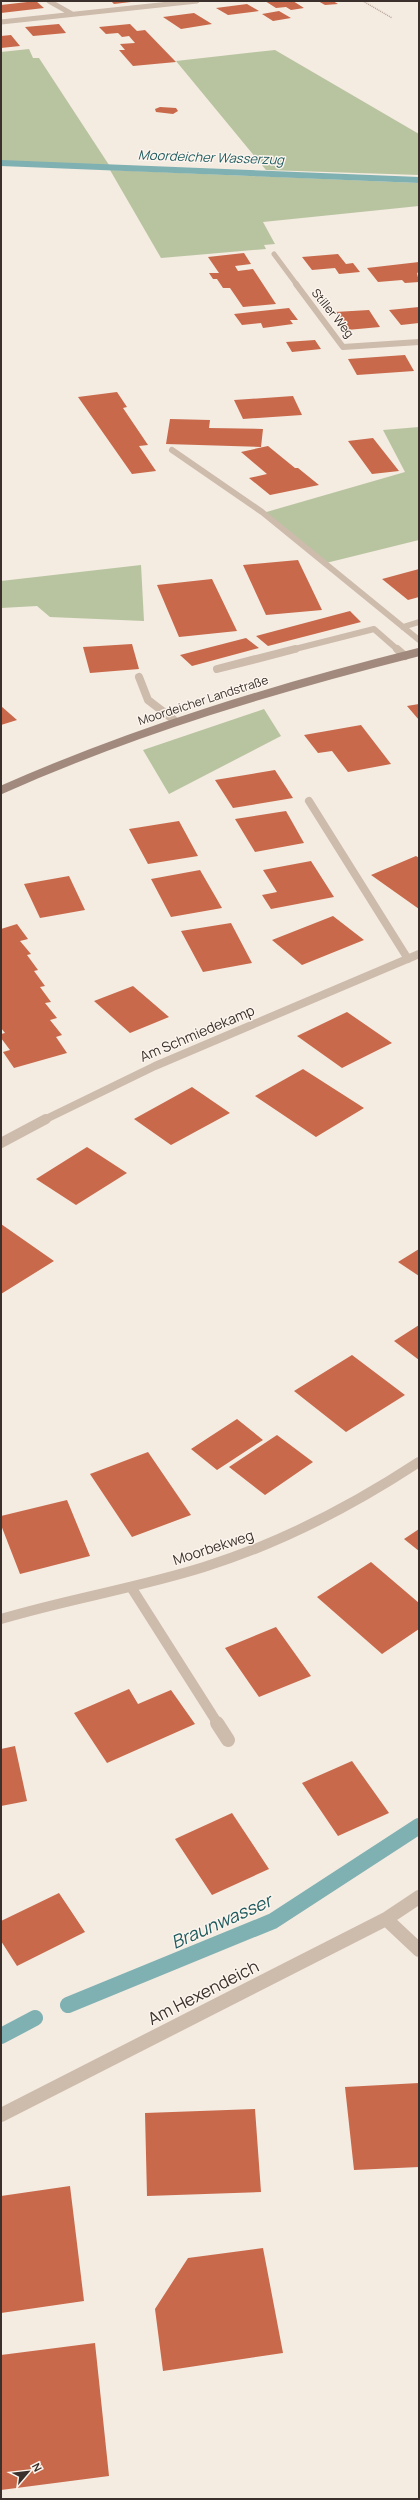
<svg xmlns="http://www.w3.org/2000/svg" width="420" height="2500" viewBox="0 0 420 2500" font-family="Manrope,sans-serif">
  <style>
    .green { fill: #b8c4a0 }
    .lines { fill: none; stroke-linecap: round; stroke-linejoin: round }
    .stream-far1 { stroke: #7fb0b2; stroke-width: 6 }
    .stream { stroke: #7fb0b2; stroke-width: 16 }
    .building { fill: #c8694b }
    .path { stroke: #b9a596; stroke-width: 1.5; stroke-dasharray: 1 1; stroke-linecap: butt }
    .lane-far3 { stroke: #cdbbac; stroke-width: 6 }
    .lane-far2 { stroke: #cdbbac; stroke-width: 8 }
    .lane-far1 { stroke: #cdbbac; stroke-width: 10 }
    .lane { stroke: #cdbbac; stroke-width: 14 }
    .street-far4 { stroke: #cdbbac; stroke-width: 5 }
    .street-far3 { stroke: #cdbbac; stroke-width: 6 }
    .street-far2 { stroke: #cdbbac; stroke-width: 8 }
    .street-far1 { stroke: #cdbbac; stroke-width: 10 }
    .street { stroke: #cdbbac; stroke-width: 14 }
    .secondary { stroke: #a18a7d; stroke-width: 8 }
    .labels { text-anchor: middle; dominant-baseline: central; stroke-width: 3; stroke-linejoin: round; paint-order: stroke }
    .far-street-label { font-size: 12px; fill: #3b302b; stroke: #fbf5ee }
    .far-water-label { font-size: 13px; font-style: italic; fill: #1f5a5e; stroke: #fbf5ee }
    .street-label { font-size: 14px; fill: #3b302b; stroke: #fbf5ee }
    .near-street-label { font-size: 17px; fill: #3b302b; stroke: #fbf5ee }
    .near-water-label { font-size: 18px; font-style: italic; fill: #1f5a5e; stroke: #fbf5ee }
  </style>
  <rect width="100%" height="100%" fill="#f4ebe1"/>
  <path class="green" d="M29,49L33,58H39L109,165L1,161V52Z
    M275,50L419,134V175L266,170L176,61Z
    M110,170L419,183V206L263,222L275,244L264,245L266,249L161,258Z
    M419,427V540L326,563L263,513L405,472L383,430Z
    M141,565L144,621L50,617L37,606L1,608V581Z
    M264,709L281,736L169,794L143,750Z"/>
  <g class="lines">
    <path class="stream-far1" d="M1,163L419,180"/>
    <path class="stream" d="M68,2005L273,1921L419,1826
      M1,2036L35,2018"/>
  </g>
  <path class="building" d="M36,1L44,8L1,13V5Z
    M111,1H131V2L114,4Z
    M265,1H293L304,8L291,10L286,7L276,8Z
    M318,1H333L338,4L325,5Z
    M247,4L259,11L228,15L216,8Z
    M279,11L291,18L273,21L262,14Z
    M194,13L212,24L181,29L163,17Z
    M59,24L66,33L33,36L25,27Z
    M130,24L137,31L145,30L176,62L133,66L119,50H125L120,44L135,43L129,36L122,37L118,33L106,34L99,27Z
    M11,35L20,46L1,48V36Z
    M160,107L176,108L178,111L173,114L156,112L155,109Z
    M244,253L251,264L235,266L238,271L253,269L276,304L243,307L230,288H223L217,279H213L209,273H219L208,257Z
    M338,254L346,264L353,263L360,272L339,274L335,268L312,270L302,257Z
    M419,262V272L417,273L419,282L405,283L402,280L378,282L367,268Z
    M419,307V323L401,325L389,310Z
    M289,308L298,320H290L293,324L263,328L261,323L242,325L234,314Z
    M369,310L380,327L347,330L335,312Z
    M315,340L321,349L292,352L286,342Z
    M405,355L414,371L357,375L348,359Z
    M117,392L127,407L123,408L148,445L139,446L156,471L132,474L78,397Z
    M293,396L302,415L243,419L234,400Z
    M170,419L210,420L209,428L263,429L261,447L166,444Z
    M373,438L399,471L372,474L348,441Z
    M268,446L295,468H298L319,485L270,495L249,478L267,474L241,452Z
    M298,560L322,610L266,615L243,565Z
    M419,569V597L408,600L382,579Z
    M212,579L237,631L179,637L157,585Z
    M350,611L361,622L268,646L256,636Z
    M246,638L259,648L192,666L180,655Z
    M132,644L139,669L90,673L83,647Z
    M419,704V720L407,706Z
    M1,706L17,720L1,725Z
    M361,725L391,764L348,772L332,751L318,753L304,735Z
    M275,770L293,798L233,808L215,780Z
    M286,811L304,843L255,852L235,819Z
    M179,821L198,856L148,864L129,829Z
    M416,856L419,858V909L371,875Z
    M311,861L334,897L271,909L262,895L277,892L263,870Z
    M200,870L222,908L171,917L151,879Z
    M69,876L85,910L40,918L24,884Z
    M333,916L364,940L302,965L272,940Z
    M231,923L252,963L203,972L181,931Z
    M17,924L28,939L20,941L31,954L27,955L38,970L34,971L45,986L40,987L51,1002L45,1003L57,1018L50,1020L62,1035L56,1037L67,1053L14,1068L3,1052L10,1050L1,1038V1034L5,1033L1,1028V929Z
    M133,986L169,1017L130,1033L94,1001Z
    M347,1012L392,1043L342,1068L297,1036Z
    M303,1069L364,1108L316,1137L255,1096Z
    M192,1087L230,1113L171,1145L134,1119Z
    M87,1147L127,1173L76,1205L36,1179Z
    M1,1224L54,1261L1,1294Z
    M419,1249V1276L398,1262Z
    M419,1325V1360L394,1341Z
    M352,1355L405,1395L346,1432L294,1391Z
    M237,1419L263,1440L217,1470L191,1449Z
    M277,1435L313,1462L265,1495L229,1467Z
    M148,1452L191,1515L132,1537L90,1474Z
    M67,1500L90,1556L20,1574L1,1525V1516Z
    M419,1529V1551L404,1539Z
    M371,1562L419,1603V1629L382,1654L317,1597Z
    M276,1627L311,1676L259,1697L225,1648Z
    M129,1689L138,1704L171,1690L195,1724L107,1763L74,1713Z
    M15,1746L27,1801L1,1806V1749Z
    M352,1761L389,1813L338,1836L302,1783Z
    M232,1813L269,1869L212,1895L175,1839Z
    M59,1893L85,1932L17,1966L1,1941V1921Z
    M419,2083V2167L354,2170L345,2087Z
    M255,2109L261,2192L147,2196L145,2113Z
    M70,2186L84,2301L1,2313V2196Z
    M263,2248L283,2353L163,2371L155,2309L188,2258Z
    M95,2343L109,2476L1,2490V2355Z"/>
  <g class="lines">
    <path class="path" d="M363,1L392,18"/>
    <path class="lane-far3" d="M172,450L262,512L419,640
      M403,627L419,622
      M291,650L374,629L398,650"/>
    <path class="lane-far2" d="M397,649L405,656
      M217,669L295,649
      M139,677L148,700L174,720"/>
    <path class="lane-far1" d="M131,1587L218,1724"/>
    <path class="lane" d="M217,1723L228,1740"/>
    <path class="street-far4" d="M49,1L72,14
      M1,22L197,1
      M274,254L297,285"/>
    <path class="street-far3" d="M296,284L343,347L419,342"/>
    <path class="street-far2" d="M309,801L408,959
      M44,1120L155,1066L419,954"/>
    <path class="street-far1" d="M1,1143L46,1119
      M1,1619C68,1599 137,1588 204,1567C281,1543 352,1506 419,1462"/>
    <path class="street" d="M386,1919L419,1950
      M1,2115L386,1919L419,1897"/>
    <path class="secondary" d="M1,790C136,730 276,688 419,652"/>
  </g>
  <g class="labels">
    <g class="far-street-label">
      <text transform="translate(333 313) rotate(51)">Stiller Weg</text>
      <text transform="translate(203 700) rotate(-18)">Moordeicher Landstraße</text>
    </g>
    <g class="far-water-label">
      <text transform="translate(211 157) rotate(2)">Moordeicher Wasserzug</text>
    </g>
    <g class="street-label">
      <text transform="translate(197 1033) rotate(-23)">Am Schmiedekamp</text>
      <text transform="translate(213 1547) rotate(-18)">Moorbekweg</text>
    </g>
    <g class="near-street-label">
      <text transform="translate(203 1992) rotate(-27)">Am Hexendeich</text>
    </g>
    <g class="near-water-label">
      <text transform="translate(221 1921) rotate(-24)">Braunwasser</text>
    </g>
  </g>
  <rect width="420" height="2500" fill="none" stroke="#3b302b" stroke-width="4"/>
  <g transform="translate(28 2472) rotate(62)" stroke="#fbf5ee" stroke-width="3" paint-order="stroke">
  <path d="M0-3L7 15L0 10L-7 15Z" fill="#3b302b"/>
  <text y="-6" font-size="11" font-weight="bold" text-anchor="middle" fill="#3b302b">N</text>
  </g>
</svg>
